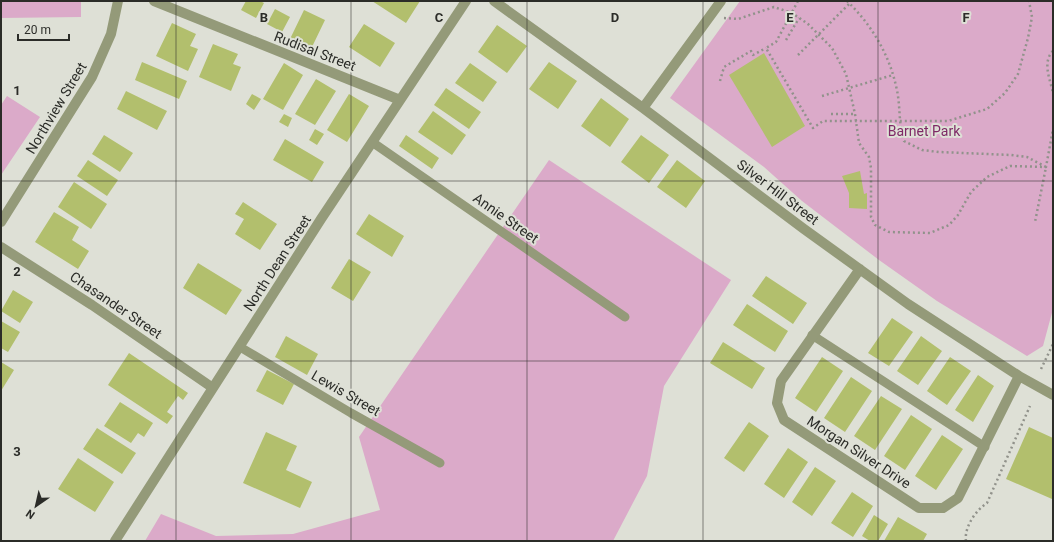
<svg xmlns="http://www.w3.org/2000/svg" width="1054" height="542" viewBox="0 0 1054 542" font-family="Roboto,sans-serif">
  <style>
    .green { fill: #dbaac9 }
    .building { fill: #b2bf6d }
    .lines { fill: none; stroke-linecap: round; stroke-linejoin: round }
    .path { stroke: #91928b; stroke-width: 2.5; stroke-dasharray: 2 3; stroke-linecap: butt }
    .lane { stroke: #949a79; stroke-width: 9 }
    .street { stroke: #949a79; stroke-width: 10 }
    .grid { fill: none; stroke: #2b2c28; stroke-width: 1; stroke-opacity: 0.55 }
    .labels { text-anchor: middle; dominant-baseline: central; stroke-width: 4; stroke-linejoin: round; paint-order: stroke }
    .street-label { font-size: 14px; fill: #2b2c28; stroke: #dee0d6 }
    .park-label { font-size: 14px; fill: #7e2966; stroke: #dee0d6 }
    .grid-label { font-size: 13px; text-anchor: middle; font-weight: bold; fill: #2b2c28; stroke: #dee0d6; stroke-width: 4; stroke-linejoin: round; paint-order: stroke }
  </style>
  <rect width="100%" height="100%" fill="#dee0d6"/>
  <path class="green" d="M1,1H81V17L1,18Z
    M740,1H1053V309L1043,346L1027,356L937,301L879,260L802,201L764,167L670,98Z
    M7,96L40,117L1,175V105Z
    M549,160L731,280L664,386L647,476L613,541H145L161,514L216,536L293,534L380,510L359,437Z"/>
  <path class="building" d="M246,1H260L264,3L256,18L241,10Z
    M372,1H420L406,23Z
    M275,9L290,17L282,32L267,24Z
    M304,10L325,20L311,49L290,39Z
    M172,23L196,34L190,46L198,49L188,71L156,56Z
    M364,24L395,43L380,67L349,47Z
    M497,25L527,46L507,73L478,52Z
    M213,44L238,54L233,64L241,67L231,91L199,77Z
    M764,53L805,126L772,147L729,75Z
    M142,62L187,81L179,99L135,80Z
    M549,62L577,81L558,109L529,89Z
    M284,63L303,75L283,110L263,99Z
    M470,63L497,82L483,102L455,83Z
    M316,79L336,91L315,125L295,114Z
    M446,88L481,112L469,129L434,105Z
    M126,91L167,111L157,130L117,109Z
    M252,94L261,99L254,110L246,104Z
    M349,94L369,106L347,142L327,130Z
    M601,98L629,119L610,147L581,126Z
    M433,111L466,135L452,155L418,132Z
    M284,114L292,118L288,127L279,122Z
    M315,129L324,134L317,145L309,140Z
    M104,135L133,153L120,172L92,154Z
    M406,135L439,158L432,169L399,146Z
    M641,135L669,155L649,183L621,162Z
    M285,139L324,162L312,182L273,160Z
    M88,160L118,180L107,196L77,176Z
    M677,160L705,181L686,208L657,187Z
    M860,171L864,194L867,193V209L849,208V193L842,176Z
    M74,182L107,204L91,229L58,207Z
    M243,202L277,224L260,250L235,234L244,219L235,214Z
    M54,212L79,227L72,240L89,251L78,269L35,242Z
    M369,214L404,236L392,257L356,234Z
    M349,259L371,272L353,301L331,288Z
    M198,263L242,290L226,315L183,288Z
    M766,276L807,303L793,324L752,296Z
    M13,290L33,302L20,323L1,311Z
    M747,304L788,331L775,352L733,325Z
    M892,318L913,332L889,366L868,353Z
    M1,321L20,332L8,352L1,348Z
    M286,336L318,354L307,375L275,357Z
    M921,336L942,351L918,385L897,371Z
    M723,342L765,368L752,389L710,363Z
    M129,353L188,393L183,400L178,396L167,412L173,416L167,424L108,385Z
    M822,357L843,371L816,412L795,398Z
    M950,357L971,371L947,405L927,391Z
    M1,362L14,370L1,391Z
    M267,370L294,384L283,405L256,391Z
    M978,375L994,386L973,422L955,410Z
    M851,377L872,391L845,432L824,418Z
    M881,396L902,409L875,450L854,436Z
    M120,402L153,423L144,437L138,433L131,443L104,426Z
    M911,415L932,429L905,470L884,456Z
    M749,422L769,436L744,472L724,458Z
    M1029,427L1053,438L1052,499L1006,479Z
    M97,428L136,453L122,474L83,449Z
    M266,432L297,446L286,470L312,482L300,508L243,483Z
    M942,435L963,449L936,490L915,476Z
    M788,448L808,462L784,498L764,484Z
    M78,458L114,482L95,512L58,489Z
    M815,467L836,481L812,516L792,502Z
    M852,492L873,506L853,537L831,523Z
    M874,515L888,524L878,541H870L862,536Z
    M898,517L927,534L923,541H884Z"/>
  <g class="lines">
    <path class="path" d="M798,1L776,42L766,48L813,128L823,121H948L987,109L1005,93L1018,74L1028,38L1032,17L1029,1
      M847,1C871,24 889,54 896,86C901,105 898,124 904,141L922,150L939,152L1011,155L1027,157L1046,167L1035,222
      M724,18L738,19L774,7L792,13L808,24L832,48L846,74L855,114L859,143L869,157L871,168V217L875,225L889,232L930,233L949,225L958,215L971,192L987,177L1010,166L1046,167L1053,129
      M786,40L799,18
      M1053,51C1042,62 1050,79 1053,93
      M798,55L850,3
      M720,81L724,67L751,51L753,55L766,48
      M822,96L893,75
      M831,114H855
      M1041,369L1053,344
      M966,541C964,527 976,510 987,503L1030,406"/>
    <path class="lane" d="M372,142L625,317
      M812,335L985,447
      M240,347L351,413L440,463"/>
    <path class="street" d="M154,1L400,100
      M494,1L643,108L804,229L908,304L1019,376L1053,395
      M643,108L721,1
      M1,222L92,77L111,34L118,1
      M1,247L92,305L213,388
      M860,269L781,381L777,403L784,420L919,508H943L958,498L1019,376
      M115,541L321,219L466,1"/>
  </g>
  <path class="grid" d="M176,1V541M351,1V541M527,1V541M703,1V541M878,1V541M1,181H1053M1,361H1053"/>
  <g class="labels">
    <g class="street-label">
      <text transform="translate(315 51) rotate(21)">Rudisal Street</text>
      <text transform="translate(56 108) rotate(-59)">Northview Street</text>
      <text transform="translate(778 192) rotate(37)">Silver Hill Street</text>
      <text transform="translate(506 218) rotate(35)">Annie Street</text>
      <text transform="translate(277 263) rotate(-57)">North Dean Street</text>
      <text transform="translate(116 305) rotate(34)">Chasander Street</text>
      <text transform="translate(346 393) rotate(30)">Lewis Street</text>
      <text transform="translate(859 452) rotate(33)">Morgan Silver Drive</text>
    </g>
    <g class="park-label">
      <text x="924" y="131">Barnet Park</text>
    </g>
  </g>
  <g class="grid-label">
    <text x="264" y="22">B</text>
    <text x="439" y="22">C</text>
    <text x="615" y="22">D</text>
    <text x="790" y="22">E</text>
    <text x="966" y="22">F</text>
    <text x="17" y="95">1</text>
    <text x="17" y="276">2</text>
    <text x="17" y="456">3</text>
  </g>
  <rect width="1054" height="542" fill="none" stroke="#2b2c28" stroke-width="4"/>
  <g transform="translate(36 506) rotate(214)" stroke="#dee0d6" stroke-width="3" paint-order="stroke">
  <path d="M0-3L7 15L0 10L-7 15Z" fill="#2b2c28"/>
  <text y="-6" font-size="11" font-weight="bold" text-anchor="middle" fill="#2b2c28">N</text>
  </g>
  <path d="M18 34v6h51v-6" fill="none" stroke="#2b2c28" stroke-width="2"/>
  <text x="24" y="34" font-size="12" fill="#2b2c28" stroke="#dee0d6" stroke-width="3" paint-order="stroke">20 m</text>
</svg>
